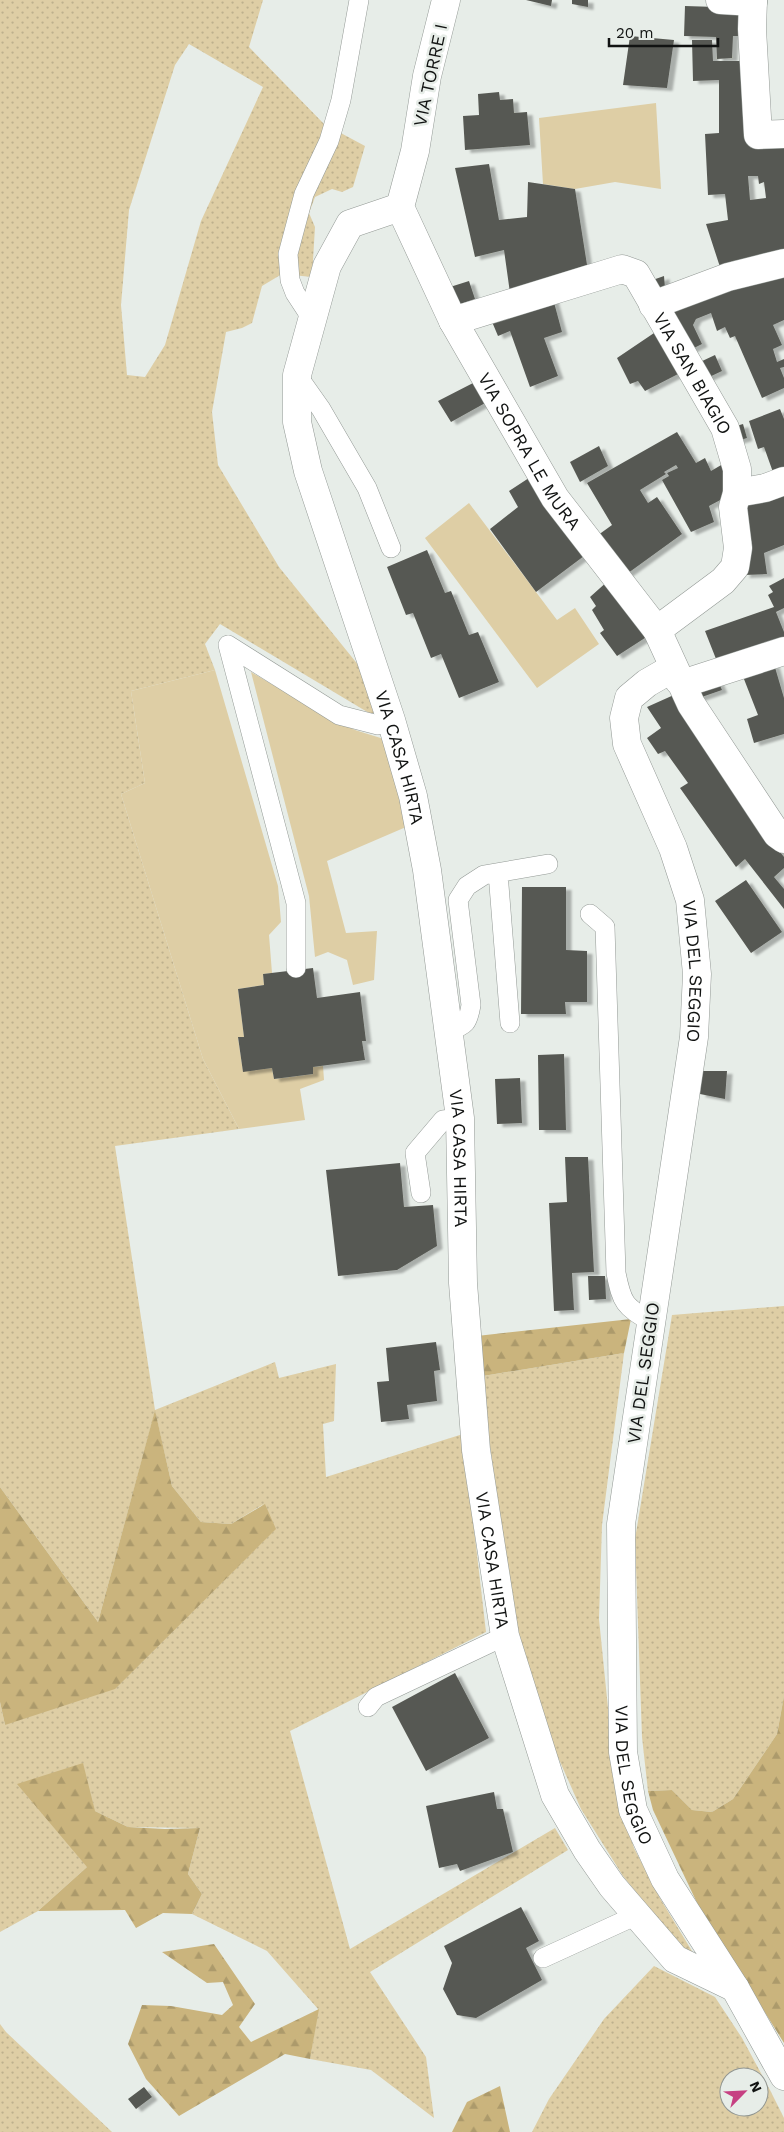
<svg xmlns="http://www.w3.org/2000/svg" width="784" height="2132" viewBox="0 0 784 2132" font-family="'Work Sans',sans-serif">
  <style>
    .grass { fill: url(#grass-dots); fill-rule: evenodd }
    .forest { fill: url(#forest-firs) }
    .green { fill: #decea5 }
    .building { fill: #575953; fill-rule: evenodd; filter: url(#shadow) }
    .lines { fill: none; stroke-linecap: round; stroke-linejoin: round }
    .lane-casing { stroke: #939995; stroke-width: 20 }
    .street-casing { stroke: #939995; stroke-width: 29 }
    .lane { stroke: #fff; stroke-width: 19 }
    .street { stroke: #fff; stroke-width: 28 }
    .labels { text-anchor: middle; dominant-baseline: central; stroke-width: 5; stroke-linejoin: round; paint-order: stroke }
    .street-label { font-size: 18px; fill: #111312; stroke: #e7ede8 }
  </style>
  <defs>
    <pattern id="grass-dots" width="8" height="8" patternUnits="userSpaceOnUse" patternTransform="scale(1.25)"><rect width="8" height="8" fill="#decea5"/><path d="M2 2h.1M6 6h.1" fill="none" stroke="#bdb08d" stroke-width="1.8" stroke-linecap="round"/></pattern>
    <pattern id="forest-firs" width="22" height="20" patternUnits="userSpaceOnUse" patternTransform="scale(1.25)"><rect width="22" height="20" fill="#cab47d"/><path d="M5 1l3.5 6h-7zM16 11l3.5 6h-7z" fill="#ac9a6b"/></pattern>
    <filter id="shadow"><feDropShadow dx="5.5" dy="3" stdDeviation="1" flood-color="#0004"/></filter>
  </defs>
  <rect width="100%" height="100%" fill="#e7ede8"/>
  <path class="grass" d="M0,0H263L249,47L324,124L365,146L353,187L342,192L332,189L315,197L309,213L315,227L312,277L282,274L262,286L252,323L242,328L226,332L212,412L218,465L279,567L372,682L381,713H369L220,624L205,644L215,670L131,691L145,783L121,794L203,1059L239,1129L115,1146L155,1410L275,1362L279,1378L336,1364L334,1421L323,1424L326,1477L463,1434L486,1632L290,1731L350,1949L555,1828L568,1850L370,1972L426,2057L434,2118L371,2070L310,2059L318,2009L267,1951L192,1914L202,1894L188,1874L200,1828L128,1827L95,1811L87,1867L38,1911L0,1932V1702L5,1725L264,1504L231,1524L201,1522L172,1486L155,1411L98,1622L0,1487ZM189,44L263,87L201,221L165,345L145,377L127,375L121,305L129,210L175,65Z
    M784,1306V1696L777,1734L733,1799L712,1812L692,1810L672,1790L648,1791L642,1737L635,1539L672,1315Z
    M624,1353L602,1525L599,1619L616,1787L634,1848L661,1900L695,1956L674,1940L623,1876L581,1809L557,1755L514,1620L488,1432L483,1376Z
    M654,1966L715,1997L742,2038L770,2090L784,2118V2132H532L549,2099L604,2019ZM729,2077H759V2107H729Z
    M0,2024L6,2032L112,2132H0Z"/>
  <path class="forest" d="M631,1319L624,1353L483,1376L477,1336Z
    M155,1410L172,1486L201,1522L231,1524L265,1504L276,1529L115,1689L5,1725L0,1702V1487L98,1622Z
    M784,1696V2043L699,1907L653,1810L648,1791L672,1790L692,1810L712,1812L733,1799L777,1734Z
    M83,1763L95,1811L128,1827L165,1829L200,1828L188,1874L202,1894L192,1914L163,1913L136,1928L125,1910L38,1911L87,1867L17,1784Z
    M214,1944L255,2004L239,2027L251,2042L319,2009L310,2059L285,2054L179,2116L146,2079L128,2044L142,2005L171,2006L222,2015L233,2005L223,1982L207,1983L162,1952Z
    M500,2086L510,2132H452L467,2102Z"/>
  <path class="green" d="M656,103L661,189L615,182L575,189L543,184L539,118Z
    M469,503L557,620L575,608L599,644L537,688L425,538Z
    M215,670L278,886L281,922L269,935L272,973L263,974L264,985L238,989L244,1037L238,1038L243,1071L272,1068L274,1079L313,1074V1067L323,1066L324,1080L300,1089L305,1120L239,1129L203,1059L121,794L145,783L131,691Z
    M251,672L316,710L355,730L387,740L406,827L327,861L346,933L377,931L374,980L353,985L347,960L328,952L315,957L309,896Z"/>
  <path class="building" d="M526,0H552L551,6Z
    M572,0H588V7L572,4Z
    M685,6L748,8L747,36H733L732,58L717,59L716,37L684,36Z
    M630,36L674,40L667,88L623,85Z
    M692,40H712L713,61H749L750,144L784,141V254L733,261L720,267L706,224L728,220L725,194L708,195L705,134L719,133V80L693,81ZM748,176H758L759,184L764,182L766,198L750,200Z
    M499,92L500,100L513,99L514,113L527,112L530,145L465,150L463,116L479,115L478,94Z
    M489,164L499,220L527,217L528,182L575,189L588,271L510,293L504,250L475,257L455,168Z
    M784,269V320L773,325L782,345L773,349L777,362L784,359V367L780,368L784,378V388L762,398L735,336L730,338L725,327L717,331L711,313L696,319L693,325L702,344L690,350L668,306Z
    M664,276L665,288L651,291L647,282Z
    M469,281L475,299L457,305L450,287Z
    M552,295L562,332L544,338L558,376L530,387L510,331L498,336L490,317Z
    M657,331L682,372L645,391L638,381L630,384L617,358Z
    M715,355L722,371L705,379L698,363Z
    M475,382L487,402L451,422L438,401Z
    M780,409L784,419V472L774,475L764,447L758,449L749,421Z
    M743,424L747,438L737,441L733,427Z
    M677,432L696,463L705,458L711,471L728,461L726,497L709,506L714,522L691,532L662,480L669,476L667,473L678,468L676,465L664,472L666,474L640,490L648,503L657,497L682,534L624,576L594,538L612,525L587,483Z
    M599,446L608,466L580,482L570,462Z
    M532,476L588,553L536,592L490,529L518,507L509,491Z
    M784,489V545L764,553L767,574L744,575L752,543L737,507Z
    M427,550L445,593L451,591L469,635L478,632L499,682L459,698L441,654L431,658L413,613L406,615L387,567Z
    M784,578V608L776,612L784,632V643L718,664L705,631L774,607L768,595L773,592L769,586Z
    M609,580L648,636L617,656L600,633L604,630L592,610L596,606L590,597Z
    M774,664L784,698V734L754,743L747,719L758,715L742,674Z
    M718,681L722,690L696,699L693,691Z
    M676,694L768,837L784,857V868L774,877L784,889V909L745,859L736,867L680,788L688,783L665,751L658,754L647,738L661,728L647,707Z
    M746,880L782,932L751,953L715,901Z
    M522,887H566V950L587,951V1002H565L566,1014H521Z
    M313,968L317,998L360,992L366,1041H362L365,1060L313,1067V1074L274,1079L272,1068L243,1072L238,1037H244L238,989L264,985L263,974Z
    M564,1054L566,1130H539L538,1055Z
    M702,1071H727L725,1099L700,1094Z
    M520,1078L522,1123L497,1124L495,1079Z
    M565,1157H588L594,1272L572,1273L574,1310L554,1311L549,1203L567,1202Z
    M400,1163L404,1207L433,1205L437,1246L397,1270L338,1276L326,1170Z
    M588,1276H605L606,1299L589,1300Z
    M436,1342L440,1370L434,1371L437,1401L407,1405L409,1419L381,1422L377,1382L389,1381L386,1348Z
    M455,1673L489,1738L426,1771L392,1707Z
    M494,1792L497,1809H503L513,1852L460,1871L457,1864L439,1868L426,1806Z
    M521,1907L539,1941L526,1948L542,1980L476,2018L457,2015L443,1989L452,1963L444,1946Z
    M144,2087L152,2097L136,2109L128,2099Z"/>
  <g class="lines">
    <defs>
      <path id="lane" d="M312,319L295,293L290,280L288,254L304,194L329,141L341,100L359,0
        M297,375L321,409L367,488L391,548
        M228,645L296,903V968
        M228,645L339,715L378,725L391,720
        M498,873L510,1023
        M590,914L605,927L616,1273C622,1303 624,1306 651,1322
        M449,1031C466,1025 468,1023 471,1005L458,900L467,886L484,875L548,864
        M421,1193L415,1153L443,1120L460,1118
        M368,1707L376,1697L505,1636
        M543,1958L637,1915"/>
      <g id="street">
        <path id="s1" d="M446,0L427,76L415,151L400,207L453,321L555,498L657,630L691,704L777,834L784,839"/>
        <path d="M720,0L753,2"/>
        <path d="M753,0L752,29L758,135L784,134"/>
        <path id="s2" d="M400,207L350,224L327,266L297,375V422L308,471L391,720L413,796L427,870L460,1118L463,1283L476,1450L505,1636L555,1795L587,1850L612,1886L675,1959L735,1988"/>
        <path d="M653,305L728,277L784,263"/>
        <path id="s3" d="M453,321L622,269L636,274L725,428L737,469V493L733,507L738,548L735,567L723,581L657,630"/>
        <path d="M737,493L765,488L784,481"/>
        <path id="s4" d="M673,668L647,683L629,698L624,718L627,744L673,848L690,900L697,974L694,1037L621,1524L623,1752L633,1810L665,1879L735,1988L784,2076"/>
        <path d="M679,681H691L784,651"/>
      </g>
    </defs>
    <use href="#lane" class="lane-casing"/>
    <use href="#street" class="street-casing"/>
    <use href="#lane" class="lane"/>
    <use href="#street" class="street"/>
  </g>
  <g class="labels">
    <g class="street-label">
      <text transform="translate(430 75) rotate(-78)">VIA TORRE I</text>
      <text stroke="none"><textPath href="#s3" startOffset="306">VIA SAN BIAGIO</textPath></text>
      <text stroke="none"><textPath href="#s1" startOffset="489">VIA SOPRA LE MURA</textPath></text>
      <text stroke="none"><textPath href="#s2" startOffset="612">VIA CASA HIRTA</textPath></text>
      <text stroke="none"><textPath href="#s4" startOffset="340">VIA DEL SEGGIO</textPath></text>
      <text stroke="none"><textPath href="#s2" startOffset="1018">VIA CASA HIRTA</textPath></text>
      <text transform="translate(643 1373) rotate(-82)">VIA DEL SEGGIO</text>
      <text stroke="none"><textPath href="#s2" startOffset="1422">VIA CASA HIRTA</textPath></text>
      <text stroke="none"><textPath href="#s4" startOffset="1151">VIA DEL SEGGIO</textPath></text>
    </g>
  </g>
  <g transform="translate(744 2092) rotate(66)"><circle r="24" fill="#e7ede8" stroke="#919692"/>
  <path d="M0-4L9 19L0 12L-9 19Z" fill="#c64082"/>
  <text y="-8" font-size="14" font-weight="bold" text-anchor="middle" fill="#111312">N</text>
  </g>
  <path d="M609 38v8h109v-8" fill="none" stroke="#111312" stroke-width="2.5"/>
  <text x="616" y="38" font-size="15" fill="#111312" stroke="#e7ede8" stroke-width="4" paint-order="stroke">20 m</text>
</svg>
